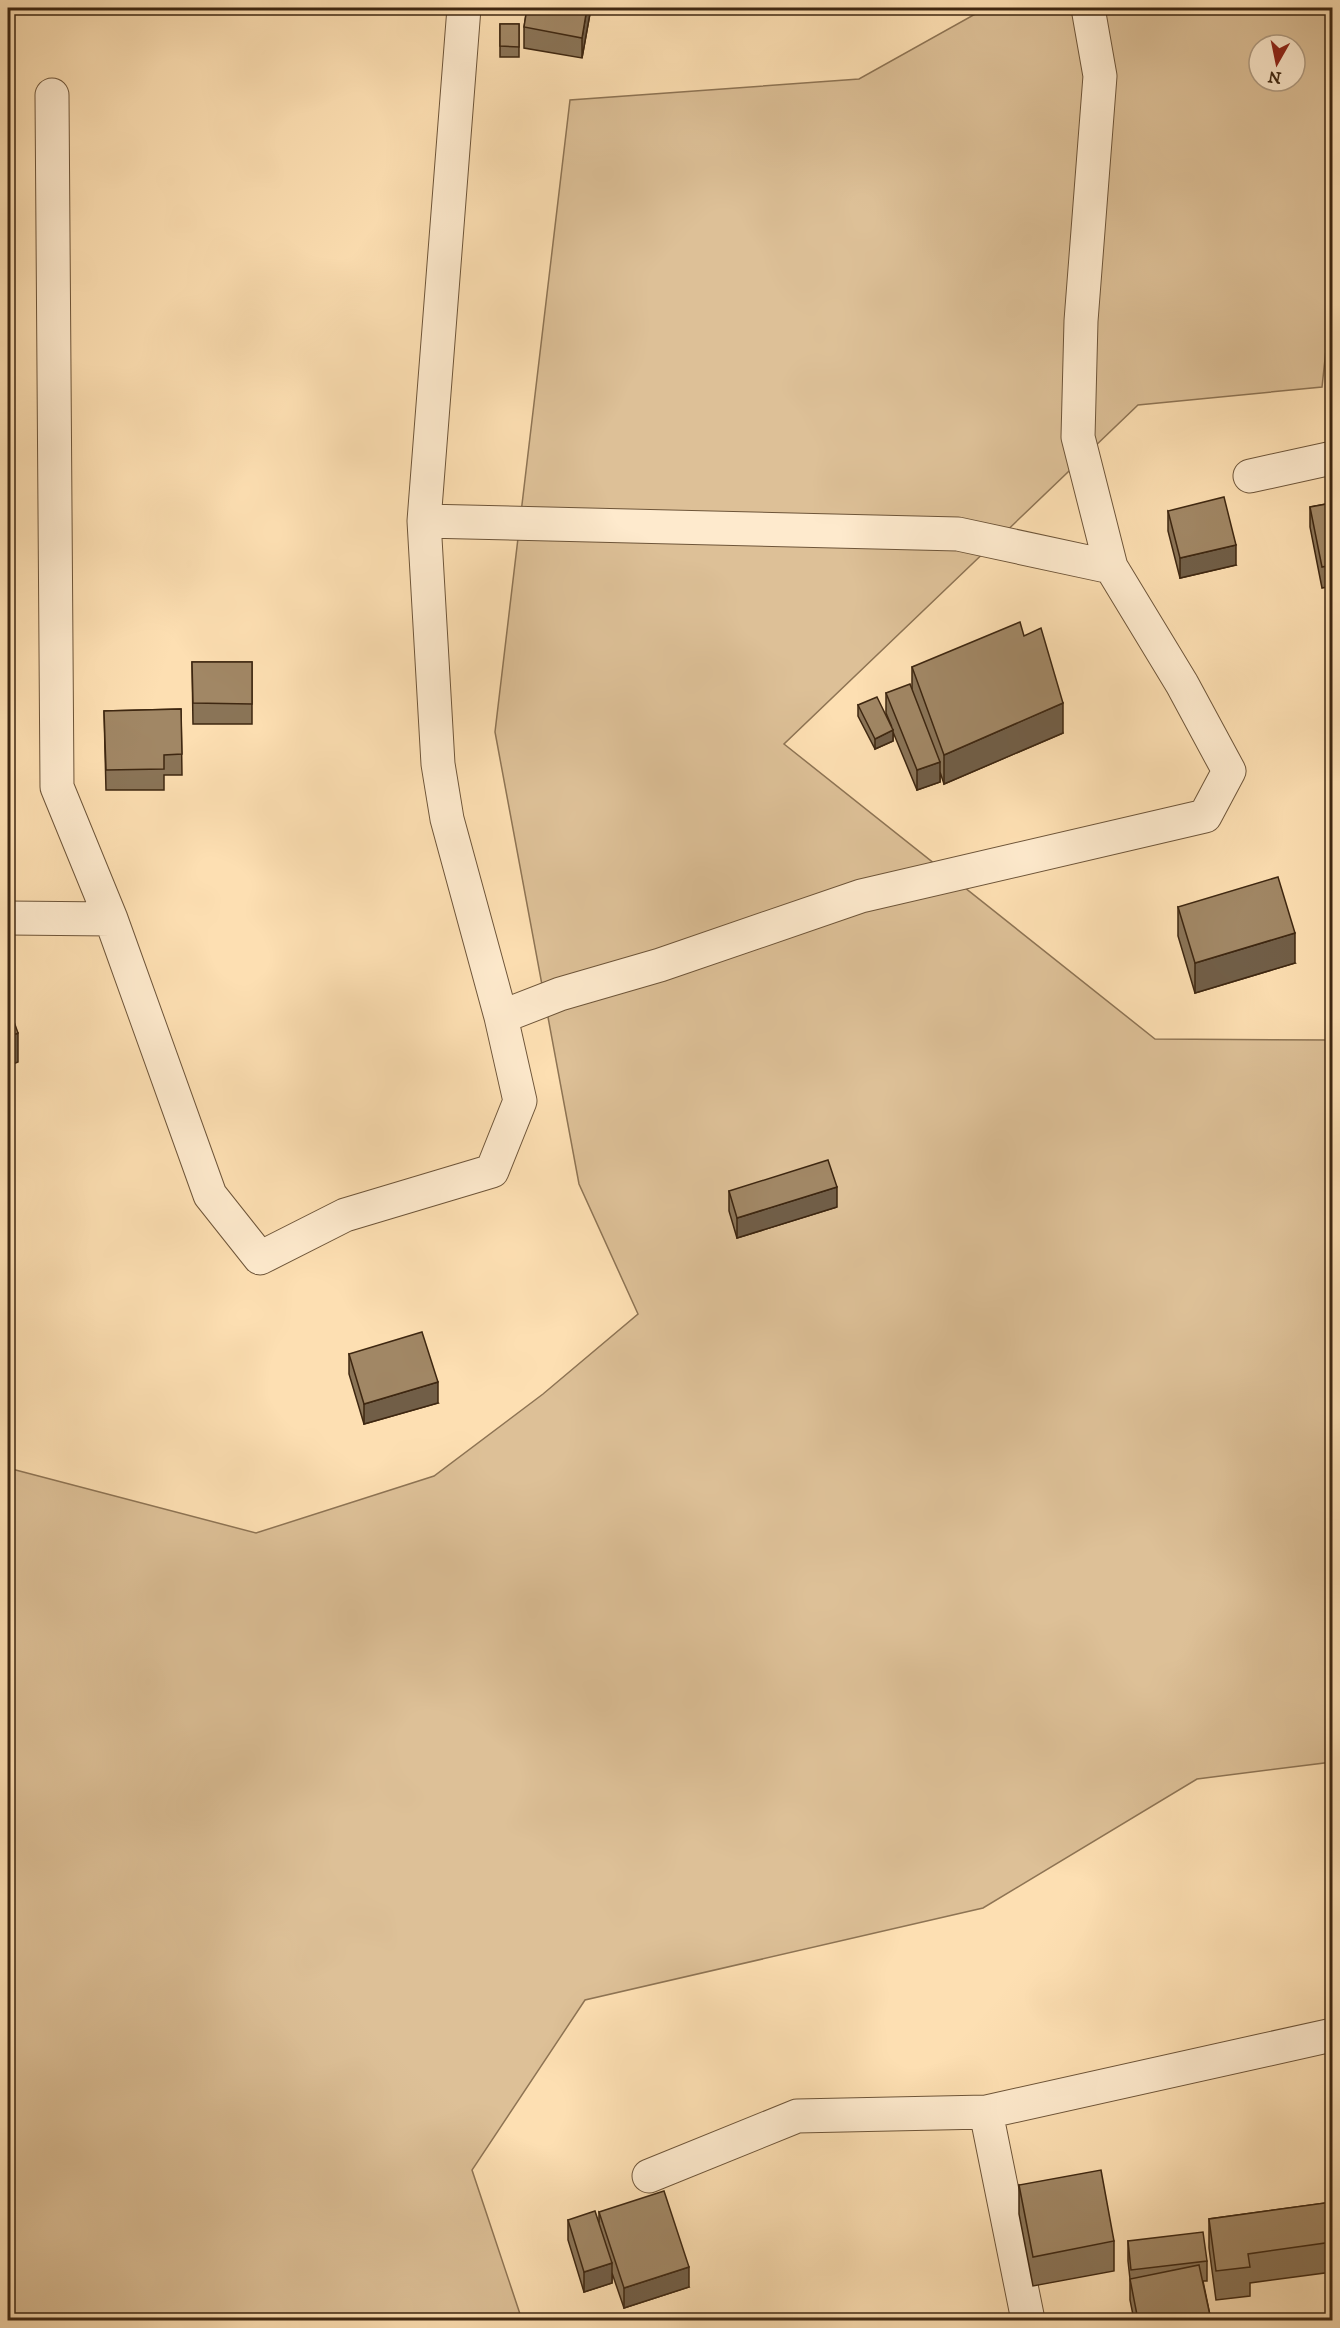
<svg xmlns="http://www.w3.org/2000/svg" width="1340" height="2328" viewBox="0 0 1340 2328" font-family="'IM FELL DW Pica',serif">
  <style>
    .green { fill: #ddc097; stroke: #8e7454; stroke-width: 1.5; fill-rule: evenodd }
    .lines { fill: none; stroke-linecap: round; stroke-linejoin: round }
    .street-casing { stroke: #6e5539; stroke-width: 35 }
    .street { stroke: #feeacd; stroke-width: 33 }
    .wall { fill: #8a7457; stroke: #3e2711; stroke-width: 1.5 }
    .shaded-wall { fill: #715e47; stroke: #3e2711; stroke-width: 1.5 }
    .building { fill: #a18765; stroke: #3e2711; stroke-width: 1.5 }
  </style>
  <rect width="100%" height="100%" fill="#fddfb2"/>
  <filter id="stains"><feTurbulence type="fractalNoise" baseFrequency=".00333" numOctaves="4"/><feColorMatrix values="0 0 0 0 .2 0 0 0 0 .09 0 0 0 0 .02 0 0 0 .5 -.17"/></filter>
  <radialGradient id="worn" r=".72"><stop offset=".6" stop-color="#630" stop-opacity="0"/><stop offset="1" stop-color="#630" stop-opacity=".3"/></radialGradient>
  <path class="green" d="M986,8H1332V294L1322,387L1138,405L784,744L1155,1039L1332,1040V1762L1197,1779L983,1908L585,2000L472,2170L522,2320H8V1468L256,1533L434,1476L543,1394L638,1314L579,1184L495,732L570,100L859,79ZM1259,45H1295V81H1259Z"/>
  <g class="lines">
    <defs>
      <path id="street" d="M464,8L424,521L438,764L447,819L501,1017L560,994L660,965L861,896L1205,816L1229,771L1182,684L1111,567L1078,437L1081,321L1100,76L1088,8
        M52,95L57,787L111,919L210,1195L260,1258L345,1215L492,1171L520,1101L501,1017
        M1250,476L1332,458
        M424,521L958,534L1111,567
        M8,918L111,919
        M986,2112L1028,2320
        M649,2176L797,2116L986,2112L1332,2035"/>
    </defs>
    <use href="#street" class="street-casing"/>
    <use href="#street" class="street"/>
  </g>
  <path class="wall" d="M527,8H591L582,58L524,48V27Z
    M500,24H519V57H500Z
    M1332,503V586L1322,588L1310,527V507Z
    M1168,511L1236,565L1180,578L1168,531Z
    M1024,636L1063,733L944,784L940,772V782L917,790L893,732V741L875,749L858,716V705L891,725L886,713V693L912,690V667Z
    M192,662H252V724H193Z
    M181,709L182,775H164V790H106L104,711Z
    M1178,907L1295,963L1195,993L1178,936Z
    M729,1191L837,1207L737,1238L729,1211Z
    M349,1354L438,1403L364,1424L349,1374Z
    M1019,2185L1114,2241V2271L1033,2286L1019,2214Z
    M1332,2202V2272L1250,2283V2296L1216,2300L1209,2248V2219Z
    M599,2212L689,2287L624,2308L612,2273V2283L584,2292L568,2240V2220L599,2222Z
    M1128,2241L1207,2261V2281H1203L1211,2320H1134L1130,2300V2279L1128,2261Z"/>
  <path class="shaded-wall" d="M587,8H591L582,58V38Z
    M1236,545V565L1180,578V558Z
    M1063,703V733L944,784V755Z
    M893,730V741L875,749V739Z
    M940,762V782L917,790V770Z
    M1295,933V963L1195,993V963Z
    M18,1033V1062L8,1066V1037Z
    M837,1187V1207L737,1238V1218Z
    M438,1382V1403L364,1424V1404Z
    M612,2263V2283L584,2292V2272Z
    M689,2267V2287L624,2308V2288Z"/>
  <path class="building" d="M527,8H587L582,38L524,27Z
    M500,24H519V47L500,46Z
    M1224,497L1236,545L1180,558L1168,511Z
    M1332,503V565L1322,567L1310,507Z
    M1020,622L1024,636L1041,628L1063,703L944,755L912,667Z
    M192,662H252V704L193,703Z
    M910,684L940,762L917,770L886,693Z
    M877,697L893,730L875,739L858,705Z
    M181,709L182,754L164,755V769L106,770L104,711Z
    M1278,877L1295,933L1195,963L1178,907Z
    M8,1005L18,1033L8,1037Z
    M828,1160L837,1187L737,1218L729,1191Z
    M422,1332L438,1382L364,1404L349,1354Z
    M1101,2170L1114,2241L1033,2257L1019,2185Z
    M664,2191L689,2267L624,2288L599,2212Z
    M1332,2202V2242L1248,2254L1250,2267L1216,2271L1209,2219Z
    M595,2211L612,2263L584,2272L568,2220Z
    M1203,2232L1207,2261L1131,2270L1128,2241Z
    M1199,2265L1211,2320H1138L1130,2279Z"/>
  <rect width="1340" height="2328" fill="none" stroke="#fddfb2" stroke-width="30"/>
  <rect x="9" y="9" width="1322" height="2310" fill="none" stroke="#3e2711" stroke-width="3"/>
  <rect x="15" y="15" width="1310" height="2298" fill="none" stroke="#3e2711" stroke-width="1.5"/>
  <g transform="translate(1277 63) rotate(189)"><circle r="28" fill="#feeacd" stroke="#b19c82" stroke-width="1.5"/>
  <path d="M0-4.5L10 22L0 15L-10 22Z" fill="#8f2418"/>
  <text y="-9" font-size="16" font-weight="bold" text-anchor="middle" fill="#3e2711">N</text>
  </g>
  <rect width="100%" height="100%" filter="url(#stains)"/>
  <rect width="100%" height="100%" fill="url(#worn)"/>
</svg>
